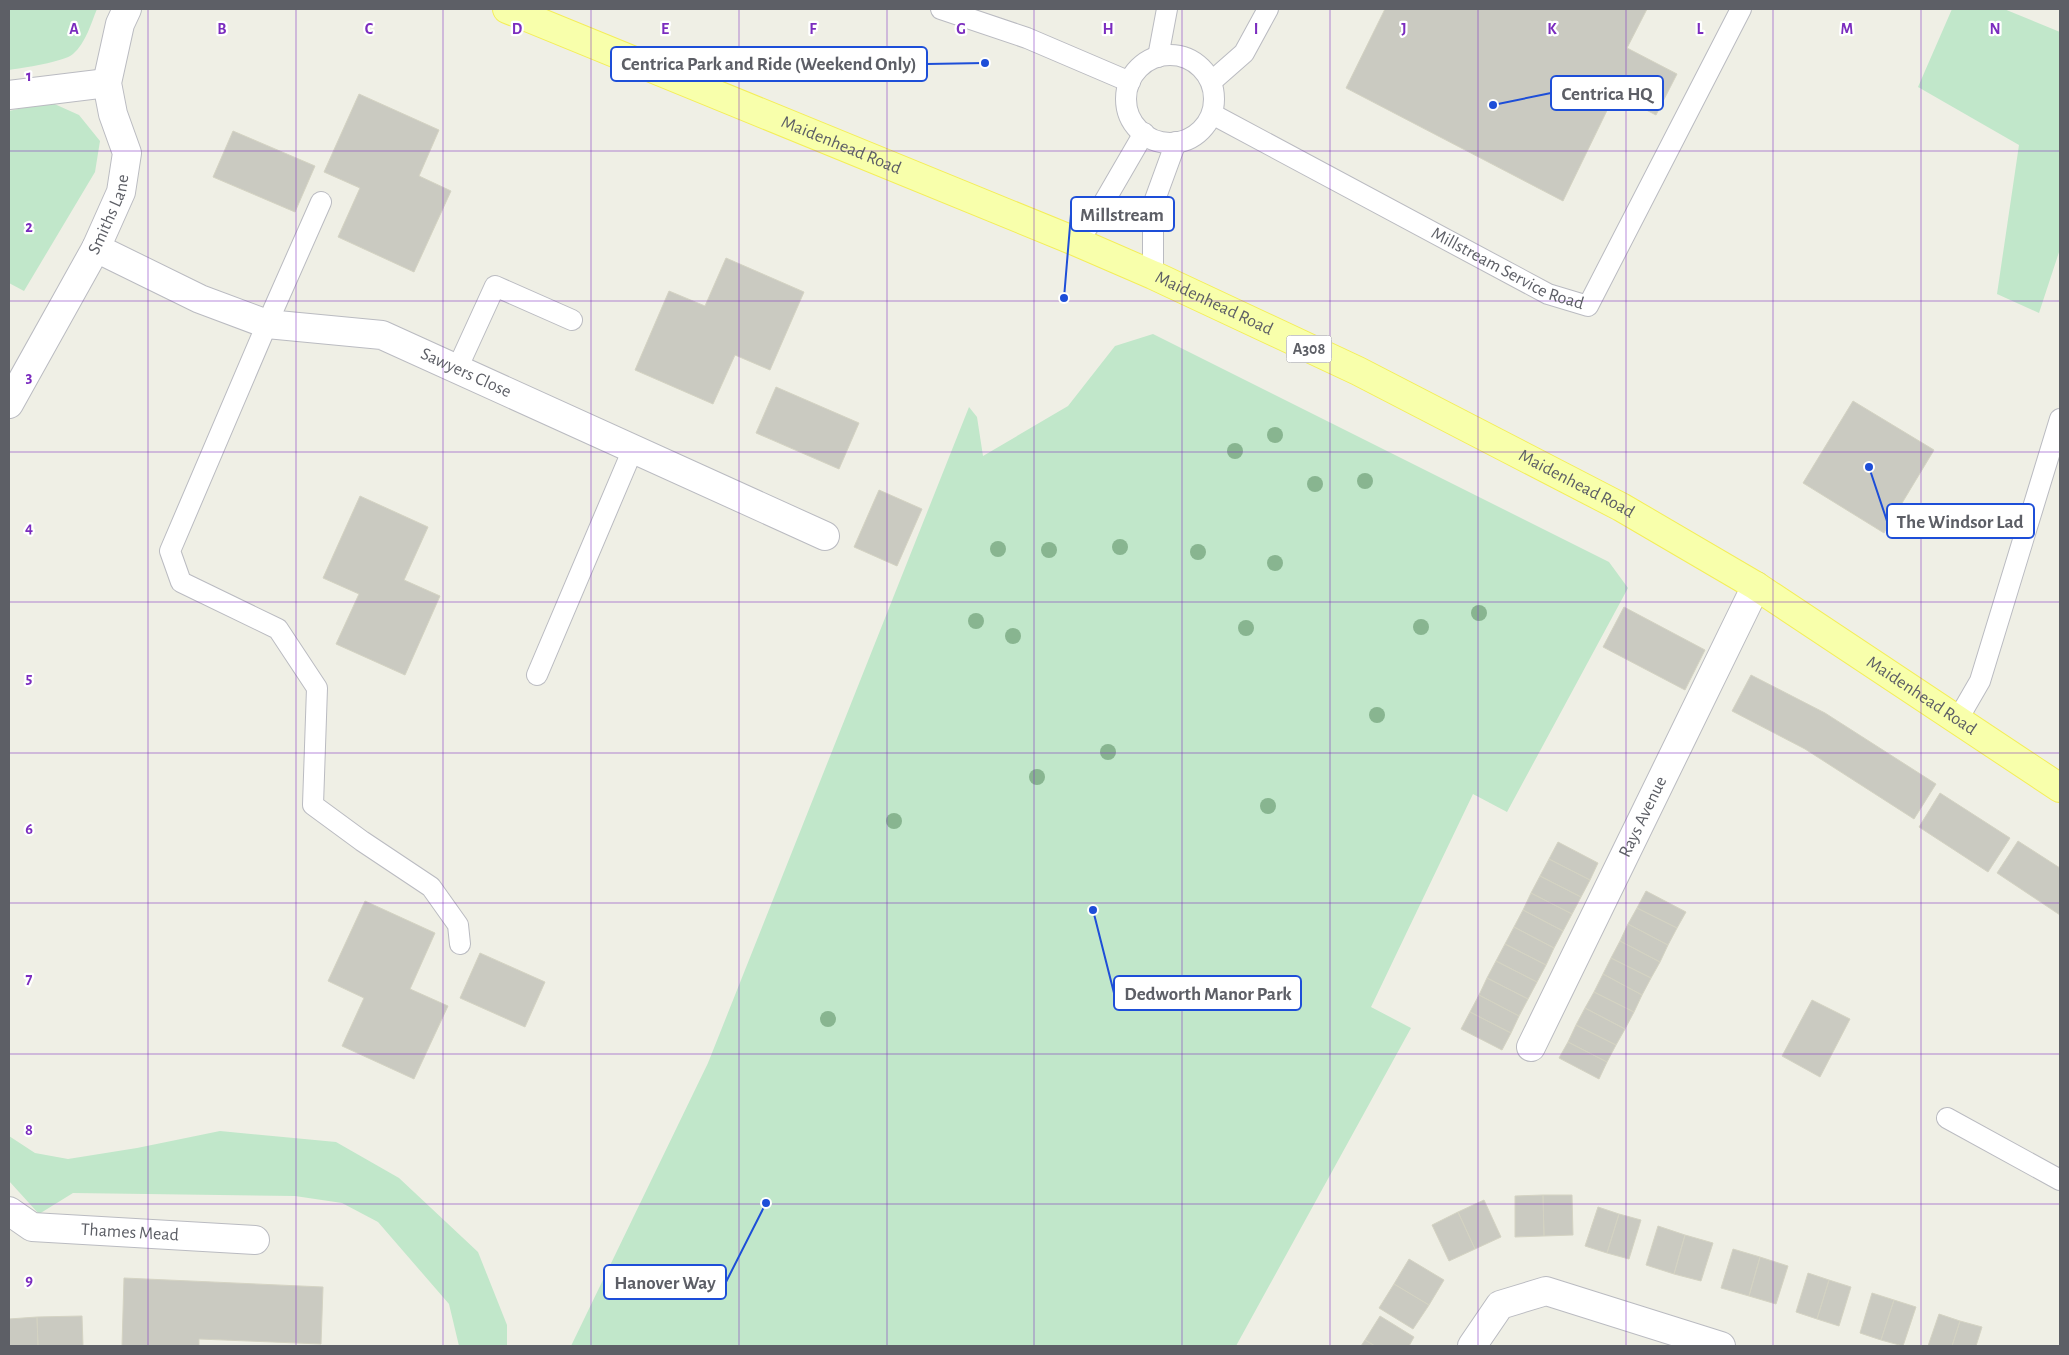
<svg xmlns="http://www.w3.org/2000/svg" width="2069" height="1355" viewBox="0 0 2069 1355" font-family="'Alegreya Sans',sans-serif">
  <style>
    .green { fill: #c1e7ca }
    .building { fill: #cacac1; stroke: #d4d3c3 }
    .lines { fill: none; stroke-linecap: round; stroke-linejoin: round }
    .lane-casing { stroke: #babbc1; stroke-width: 22 }
    .street-casing { stroke: #babbc1; stroke-width: 30 }
    .primary-casing { stroke: #f4ee59; stroke-width: 30 }
    .lane { stroke: #fff; stroke-width: 20 }
    .street { stroke: #fff; stroke-width: 28 }
    .primary { stroke: #f8ffab; stroke-width: 28 }
    .tree { fill: #88b590 }
    .grid { fill: none; stroke: #7b2cbf; stroke-width: 1; stroke-opacity: 0.55 }
    .labels { text-anchor: middle; dominant-baseline: central; stroke-width: 4.5; stroke-linejoin: round; paint-order: stroke }
    .shield { fill: #fff; stroke: #8e8f94; stroke-width: 1 }
    .shield-label { font-size: 16px; font-weight: bold; fill: #5d5f66 }
    .street-label { font-size: 18px; fill: #5d5f66; stroke: #fff }
    .grid-label { font-size: 16px; text-anchor: middle; font-weight: bold; fill: #7b2cbf; stroke: #fff; stroke-width: 4.5; stroke-linejoin: round; paint-order: stroke }
    .leader { fill: none; stroke: #1d4ed8; stroke-width: 2 }
    .callout-dot { fill: #1d4ed8; stroke: #fff; stroke-width: 2 }
    .callout { fill: #fff; stroke: #1d4ed8; stroke-width: 2 }
    .callout-label { font-size: 19px; text-anchor: middle; font-weight: bold; fill: #5d5f66 }
  </style>
  <rect width="100%" height="100%" fill="#efefe5"/>
  <path class="green" d="M9,9H97C91,23 86,43 73,54C64,62 22,68 9,70Z
    M1952,9H2004L2060,32V249L2039,313L1997,294L2019,145L1918,87Z
    M50,102L79,115L100,141L95,172L24,291L9,283V111Z
    M1153,334L1609,562L1628,588L1507,812L1473,794L1371,1007L1411,1028L1236,1346H571L708,1063L969,407L977,417L983,456L1068,406L1115,346Z
    M220,1131L336,1142L399,1178L478,1252L507,1325V1346H459L449,1304L378,1222L342,1203L295,1196L73,1193L39,1214L9,1181V1136L35,1153L68,1159L137,1148Z"/>
  <path class="building" d="M1385,9H1647L1627,48L1677,74L1656,115L1615,94L1563,201L1346,88Z
    M359,94L439,130L419,176L451,191L414,272L338,237L360,188L324,172Z
    M233,131L315,166L295,212L213,177Z
    M726,258L804,292L770,370L735,355L713,404L635,370L669,291L705,306Z
    M776,387L859,423L839,469L756,433Z
    M1853,401L1934,450L1884,533L1803,483Z
    M879,490L922,509L897,566L854,547Z
    M360,496L428,527L404,580L440,596L405,675L336,644L359,594L323,578Z
    M1624,607L1705,650L1685,690L1603,647Z
    M1751,675L1825,713L1936,784L1914,819L1805,749L1732,711Z
    M1940,793L2010,838L1988,872L1919,827Z
    M2018,841L2060,868V915L1997,873Z
    M1558,842L1598,863L1590,880L1549,859Z
    M1549,859L1590,880L1581,897L1540,876Z
    M1540,876L1581,897L1572,914L1531,893Z
    M1646,891L1686,912L1677,928L1637,908Z
    M1531,893L1572,914L1563,931L1523,910Z
    M365,901L435,933L410,989L448,1006L414,1079L342,1046L364,998L328,981Z
    M1637,908L1677,928L1668,945L1628,924Z
    M1523,910L1563,931L1554,948L1514,927Z
    M1628,924L1668,945L1660,962L1620,941Z
    M1514,927L1554,948L1546,965L1505,944Z
    M1620,941L1660,962L1651,978L1611,958Z
    M1505,944L1546,965L1537,982L1496,961Z
    M480,953L545,982L525,1027L460,998Z
    M1611,958L1651,978L1642,995L1603,974Z
    M1496,961L1537,982L1528,999L1487,978Z
    M1603,974L1642,995L1634,1012L1594,992Z
    M1487,978L1528,999L1519,1016L1479,995Z
    M1594,992L1634,1012L1625,1029L1585,1008Z
    M1479,995L1519,1016L1511,1033L1470,1012Z
    M1812,1000L1850,1019L1820,1077L1782,1056Z
    M1585,1008L1625,1029L1616,1045L1576,1025Z
    M1470,1012L1511,1033L1502,1050L1461,1029Z
    M1576,1025L1616,1045L1607,1062L1568,1042Z
    M1568,1042L1607,1062L1599,1079L1559,1058Z
    M1543,1195L1544,1236L1515,1237V1196Z
    M1543,1195H1572L1573,1235L1544,1236Z
    M1484,1200L1501,1237L1475,1249L1458,1212Z
    M1598,1207L1619,1214L1607,1253L1585,1246Z
    M1458,1212L1475,1249L1449,1261L1432,1225Z
    M1619,1214L1641,1220L1629,1259L1607,1253Z
    M1658,1226L1685,1235L1674,1274L1646,1265Z
    M1685,1235L1713,1243L1701,1281L1674,1274Z
    M1733,1249L1760,1257L1749,1296L1721,1288Z
    M1760,1257L1788,1266L1776,1304L1749,1296Z
    M1409,1259L1444,1280L1429,1305L1394,1284Z
    M1808,1273L1829,1280L1817,1319L1796,1312Z
    M124,1278L323,1287L321,1344L199,1339V1346H122Z
    M1829,1280L1851,1287L1839,1326L1817,1319Z
    M1394,1284L1429,1305L1413,1329L1379,1308Z
    M1872,1293L1894,1300L1881,1340L1860,1333Z
    M1894,1300L1916,1307L1903,1346L1881,1340Z
    M1939,1314L1960,1321L1952,1346H1928Z
    M82,1316L83,1346H38L37,1317Z
    M1380,1316L1414,1337L1409,1346H1375L1365,1340Z
    M37,1317L38,1346H9V1319Z
    M1960,1321L1982,1327L1976,1346H1952Z
    M1365,1340L1375,1346H1361Z"/>
  <g class="lines">
    <defs>
      <g id="lane">
        <path d="M941,9L1027,38L1130,82"/>
        <circle cx="1170" cy="99" r="44"/>
        <path d="M1158,57L1167,9"/>
        <path d="M1211,82L1244,53L1268,9"/>
        <path id="s1" d="M1212,114L1548,294L1588,306L1741,9"/>
        <path d="M321,202L267,324L170,551L181,582L278,629L317,688L313,805L362,841L431,887L458,925L460,944"/>
        <path d="M1077,242L1097,214L1144,133"/>
        <path d="M1153,275V205L1176,142"/>
        <path d="M457,369L495,286L572,320"/>
        <path d="M537,675L633,449"/>
        <path d="M1958,719L1980,681L2060,419"/>
        <path d="M1947,1118L2060,1180"/>
      </g>
      <g id="street">
        <path d="M9,95L107,83"/>
        <path id="s2" d="M96,248L200,299L267,324L382,335L825,536"/>
        <path id="s3" d="M9,404L96,248L121,192L127,153L113,114L107,83L120,24L127,9"/>
        <path id="s4" d="M1531,1047L1756,586"/>
        <path id="s5" d="M9,1211L32,1227L255,1240"/>
        <path d="M1472,1346L1500,1305L1546,1291L1721,1346"/>
      </g>
      <g id="primary">
        <path id="s6" d="M507,9L1077,242L1153,275L1358,371L1621,507L1756,586L2060,788"/>
      </g>
    </defs>
    <use href="#lane" class="lane-casing"/>
    <use href="#street" class="street-casing"/>
    <use href="#primary" class="primary-casing"/>
    <use href="#lane" class="lane"/>
    <use href="#street" class="street"/>
    <use href="#primary" class="primary"/>
  </g>
  <g class="tree">
    <circle cx="1275" cy="435" r="8"/>
    <circle cx="1235" cy="451" r="8"/>
    <circle cx="1365" cy="481" r="8"/>
    <circle cx="1315" cy="484" r="8"/>
    <circle cx="1120" cy="547" r="8"/>
    <circle cx="998" cy="549" r="8"/>
    <circle cx="1049" cy="550" r="8"/>
    <circle cx="1198" cy="552" r="8"/>
    <circle cx="1275" cy="563" r="8"/>
    <circle cx="1479" cy="613" r="8"/>
    <circle cx="976" cy="621" r="8"/>
    <circle cx="1421" cy="627" r="8"/>
    <circle cx="1246" cy="628" r="8"/>
    <circle cx="1013" cy="636" r="8"/>
    <circle cx="1377" cy="715" r="8"/>
    <circle cx="1108" cy="752" r="8"/>
    <circle cx="1037" cy="777" r="8"/>
    <circle cx="1268" cy="806" r="8"/>
    <circle cx="894" cy="821" r="8"/>
    <circle cx="828" cy="1019" r="8"/>
  </g>
  <path class="grid" d="M148,9V1346M296,9V1346M443,9V1346M591,9V1346M739,9V1346M887,9V1346M1034,9V1346M1182,9V1346M1330,9V1346M1478,9V1346M1626,9V1346M1773,9V1346M1921,9V1346M9,151H2060M9,301H2060M9,452H2060M9,602H2060M9,753H2060M9,903H2060M9,1054H2060M9,1204H2060"/>
  <g class="labels">
    <rect class="shield" x="1286.5" y="335.5" width="45" height="27" rx="4"/>
    <g class="shield-label">
      <text x="1309" y="349">A308</text>
    </g>
    <g class="street-label">
      <text stroke="none"><textPath href="#s6" startOffset="361">Maidenhead Road</textPath></text>
      <text stroke="none"><textPath href="#s3" startOffset="215">Smiths Lane</textPath></text>
      <text stroke="none"><textPath href="#s1" startOffset="334">Millstream Service Road</textPath></text>
      <text stroke="none"><textPath href="#s6" startOffset="766">Maidenhead Road</textPath></text>
      <text stroke="none"><textPath href="#s2" startOffset="395">Sawyers Close</textPath></text>
      <text stroke="none"><textPath href="#s6" startOffset="1171">Maidenhead Road</textPath></text>
      <text stroke="none"><textPath href="#s6" startOffset="1576">Maidenhead Road</textPath></text>
      <text stroke="none"><textPath href="#s4" startOffset="256">Rays Avenue</textPath></text>
      <text stroke="none"><textPath href="#s5" startOffset="126">Thames Mead</textPath></text>
    </g>
  </g>
  <g class="grid-label">
    <text x="74" y="34">A</text>
    <text x="222" y="34">B</text>
    <text x="369" y="34">C</text>
    <text x="517" y="34">D</text>
    <text x="665" y="34">E</text>
    <text x="813" y="34">F</text>
    <text x="961" y="34">G</text>
    <text x="1108" y="34">H</text>
    <text x="1256" y="34">I</text>
    <text x="1404" y="34">J</text>
    <text x="1552" y="34">K</text>
    <text x="1700" y="34">L</text>
    <text x="1847" y="34">M</text>
    <text x="1995" y="34">N</text>
    <text x="29" y="81">1</text>
    <text x="29" y="232">2</text>
    <text x="29" y="382">3</text>
    <text x="29" y="533">4</text>
    <text x="29" y="683">5</text>
    <text x="29" y="834">6</text>
    <text x="29" y="984">7</text>
    <text x="29" y="1135">8</text>
    <text x="29" y="1285">9</text>
  </g>
  <path class="leader" d="M985 63L927 64M1493 105L1551 93M1064 298L1071 214M1869 467L1887 521M1093 910L1114 993M766 1203L726 1282"/>
  <g class="callout-dot">
    <circle cx="985" cy="63" r="5"/>
    <circle cx="1493" cy="105" r="5"/>
    <circle cx="1064" cy="298" r="5"/>
    <circle cx="1869" cy="467" r="5"/>
    <circle cx="1093" cy="910" r="5"/>
    <circle cx="766" cy="1203" r="5"/>
  </g>
  <g class="callout">
    <rect x="611" y="47" width="316" height="34" rx="5"/>
    <rect x="1551" y="76" width="112" height="34" rx="5"/>
    <rect x="1071" y="197" width="103" height="34" rx="5"/>
    <rect x="1887" y="504" width="147" height="34" rx="5"/>
    <rect x="1114" y="976" width="187" height="34" rx="5"/>
    <rect x="604" y="1265" width="122" height="34" rx="5"/>
  </g>
  <g class="callout-label">
    <text x="769" y="70">Centrica Park and Ride (Weekend Only)</text>
    <text x="1607" y="100">Centrica HQ</text>
    <text x="1122" y="221">Millstream</text>
    <text x="1960" y="528">The Windsor Lad</text>
    <text x="1208" y="1000">Dedworth Manor Park</text>
    <text x="665" y="1289">Hanover Way</text>
  </g>
  <rect width="2069" height="1355" fill="none" stroke="#5d5f66" stroke-width="20"/>
</svg>
